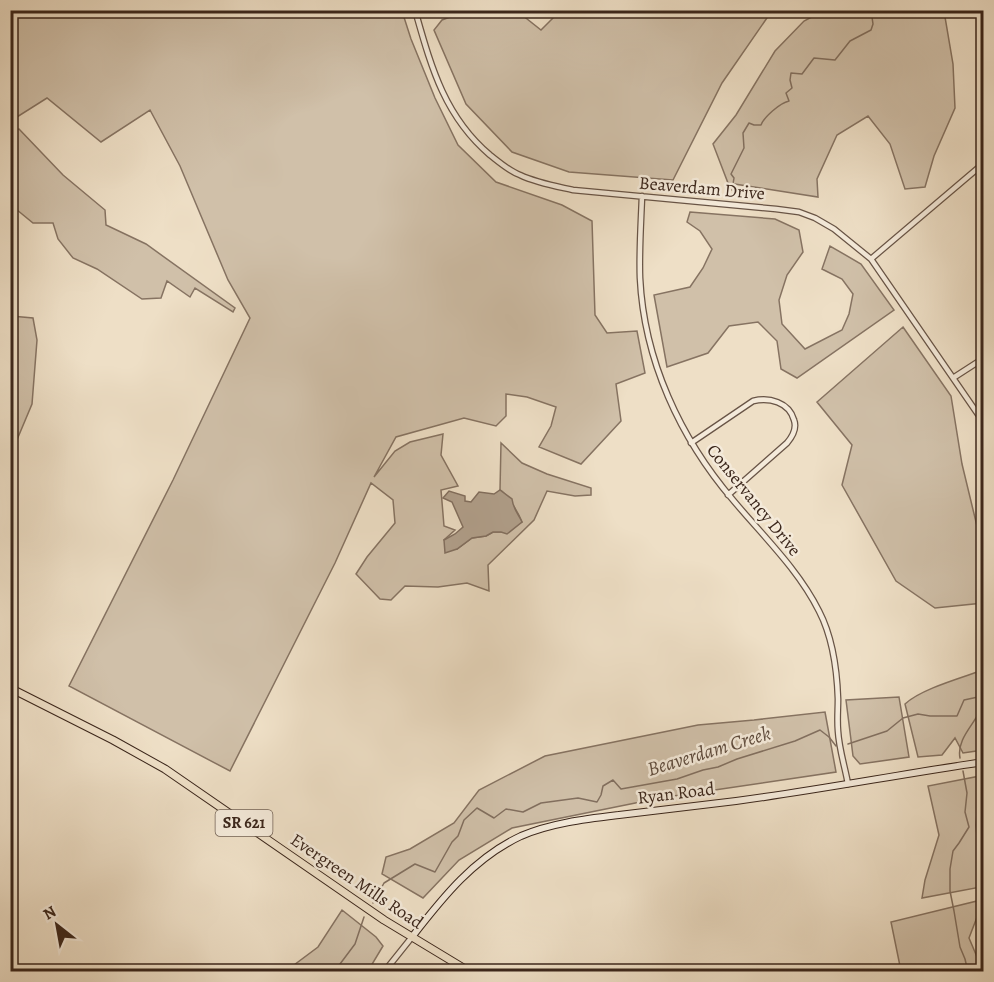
<svg xmlns="http://www.w3.org/2000/svg" width="994" height="982" viewBox="0 0 994 982" font-family="Alegreya,serif">
  <style>
    .green { fill: #d0c0a9; stroke: #867362; stroke-width: 1.5 }
    .water { fill: #b1a08c; stroke: #826f5f; stroke-width: 1.5 }
    .lines { fill: none; stroke-linecap: round; stroke-linejoin: round }
    .stream { stroke: #826f5f; stroke-width: 1.5 }
    .street-casing { stroke: #685446; stroke-width: 7 }
    .secondary-casing { stroke: #3b261b; stroke-width: 8 }
    .primary-casing { stroke: #3b261b; stroke-width: 9 }
    .street { stroke: #f4eada; stroke-width: 4.5 }
    .secondary { stroke: #f4eada; stroke-width: 6 }
    .primary { stroke: #eedfc6; stroke-width: 7 }
    .labels { text-anchor: middle; dominant-baseline: central; stroke-width: 5; stroke-linejoin: round; paint-order: stroke }
    .shield { fill: #f4eada; stroke: #726154; stroke-width: 1.5 }
    .shield-label { font-size: 16px; font-weight: bold; fill: #3b261b }
    .street-label { font-size: 18px; fill: #3b261b; stroke: #f4eada }
    .water-label { font-size: 20px; font-style: italic; fill: #5e4b3d; stroke: #f4eada }
  </style>
  <rect width="100%" height="100%" fill="#eedfc6"/>
  <filter id="stains"><feTurbulence type="fractalNoise" baseFrequency=".00333" numOctaves="4"/><feColorMatrix values="0 0 0 0 .2 0 0 0 0 .09 0 0 0 0 .02 0 0 0 .5 -.17"/></filter>
  <radialGradient id="worn" r=".72"><stop offset=".6" stop-color="#630" stop-opacity="0"/><stop offset="1" stop-color="#630" stop-opacity=".3"/></radialGradient>
  <path class="green" d="M11,11H402L411,39L435,98L458,145L496,182L562,205L592,221L595,315L607,333L637,331L645,373L616,384L621,421L581,464L539,447L551,426L556,407L527,397L506,394V416L496,426L464,418L396,437L374,477L395,451L410,442L443,434L441,455L458,486L441,490L444,526L455,530L444,540L457,549L472,538L486,536L493,532H501L522,522C519,514 508,495 500,490L501,443L522,463L547,474L591,488V495L575,496L547,491L534,520L488,565L489,591L467,583L438,587L405,586L391,600L380,599L356,574L367,557L395,523L393,500L371,483L335,563L230,771L69,686L173,480L250,318L228,280L180,166L150,110L101,142L47,98L17,117L11,118Z
    M466,11H517L541,30L560,11H776L769,15L722,83L673,180L569,172L512,152L466,104L434,30L442,20Z
    M823,11H944L953,64L955,108L934,156L925,187L905,189L890,144L868,116L837,135L817,179L818,197L728,183L713,144L736,115L775,51L804,21Z
    M19,129L63,175L105,210L106,225L146,244L235,308L233,312L195,288L190,297L167,281L161,298L142,299L97,269L73,258L58,239L53,223H33L11,205V130Z
    M690,212L775,219L799,230L803,252L787,275L779,300L782,324L805,349L842,330L849,314L853,294L842,279L822,269L830,246L861,264L894,310L797,378L781,369L777,341L758,322L729,326L708,353L667,367L654,295L690,287L703,268L712,249L700,231L687,222Z
    M11,316L33,318L37,340L32,404L11,454Z
    M903,327L951,396L962,464L983,551V603L935,608L896,581L842,485L852,445L817,402Z
    M983,670V750L963,753L955,738L942,755L918,757L905,704C921,689 961,678 983,670Z
    M899,697L909,757L860,764L853,756L846,700Z
    M825,712L836,772L660,798L512,828L459,860L423,898L382,874L386,857L410,849L454,823L479,790L545,756L698,725L754,720Z
    M980,776L976,825L981,887L922,898L925,880L939,835L928,786Z
    M977,901L979,912L969,938L983,971H901L891,922Z
    M342,910L376,937L383,946L368,971H286L318,947Z"/>
  <path class="water" d="M500,490L512,499C513,509 518,513 522,522L507,534L501,532H493L486,536L472,538L457,549L445,553L444,540L455,534L463,527L452,502L443,498L449,491L465,496V501L471,502L479,492L494,494Z"/>
  <g class="lines">
    <path class="stream" d="M732,190L734,178L731,174L744,148L743,133L749,123L754,125H761C764,117 780,103 789,101L786,93L792,88L790,80L791,73L802,74L814,58L835,60L850,41L871,30L873,24L871,10
      M848,744L887,731L903,718L918,714L930,716H957L964,700L978,697L984,693
      M960,758C956,737 978,722 984,702
      M963,771L967,793L965,812L969,827L959,843L953,851L950,869V891L954,911L960,947L965,959L968,972
      M373,903L384,883L415,864L435,872L452,842L458,836L464,820L477,808L494,818L506,809L523,812L541,803L578,798L597,802L601,795L603,786L613,780L621,789L677,779L703,770L718,767L737,759L795,741L820,730L829,737L836,746
      M334,972L355,944L364,917"/>
    <defs>
      <path id="street" d="M415,10C431,66 444,116 490,155C499,162 509,171 520,175C537,183 555,186 573,190L776,209L799,212L815,218L834,229L871,259L984,423
        M416,14L427,10
        M642,196C641,223 639,251 640,278C644,360 680,438 733,500C763,536 798,569 819,611C833,638 837,669 838,699C838,710 837,720 838,731C839,749 845,767 848,784
        M871,259L984,163
        M953,378L984,358
        M691,443L753,401C769,397 789,402 794,420C797,428 792,437 787,443L728,495
        M384,972L412,937"/>
      <path id="secondary" d="M412,937C443,897 474,858 521,836C551,823 586,819 619,815C658,810 697,806 736,801C819,790 901,774 984,762"/>
      <path id="primary" d="M10,688L113,740L165,769L384,920L470,972"/>
    </defs>
    <use href="#street" class="street-casing"/>
    <use href="#secondary" class="secondary-casing"/>
    <use href="#primary" class="primary-casing"/>
    <use href="#street" class="street"/>
    <use href="#secondary" class="secondary"/>
    <use href="#primary" class="primary"/>
  </g>
  <g class="labels">
    <rect class="shield" x="215.5" y="810" width="57" height="26" rx="4.5"/>
    <g class="shield-label">
      <text x="244" y="823">SR 621</text>
    </g>
    <g class="street-label">
      <text transform="translate(702 188) rotate(5)">Beaverdam Drive</text>
      <text transform="translate(754 500) rotate(51)">Conservancy Drive</text>
      <text transform="translate(676 793) rotate(-7)">Ryan Road</text>
      <text transform="translate(357 881) rotate(34)">Evergreen Mills Road</text>
    </g>
    <g class="water-label">
      <text transform="translate(709 751) rotate(-17)">Beaverdam Creek</text>
    </g>
  </g>
  <rect width="994" height="982" fill="none" stroke="#eedfc6" stroke-width="36"/>
  <rect x="12" y="12" width="970" height="958" fill="none" stroke="#3b261b" stroke-width="3"/>
  <rect x="18" y="18" width="958" height="946" fill="none" stroke="#3b261b" stroke-width="1.5"/>
  <g transform="translate(57 925) rotate(329)" stroke="#f4eada" stroke-width="4.5" paint-order="stroke">
  <path d="M0-4.5L10 22L0 15L-10 22Z" fill="#3b261b"/>
  <text y="-9" font-size="16" font-weight="bold" text-anchor="middle" fill="#3b261b">N</text>
  </g>
  <rect width="100%" height="100%" filter="url(#stains)"/>
  <rect width="100%" height="100%" fill="url(#worn)"/>
</svg>
